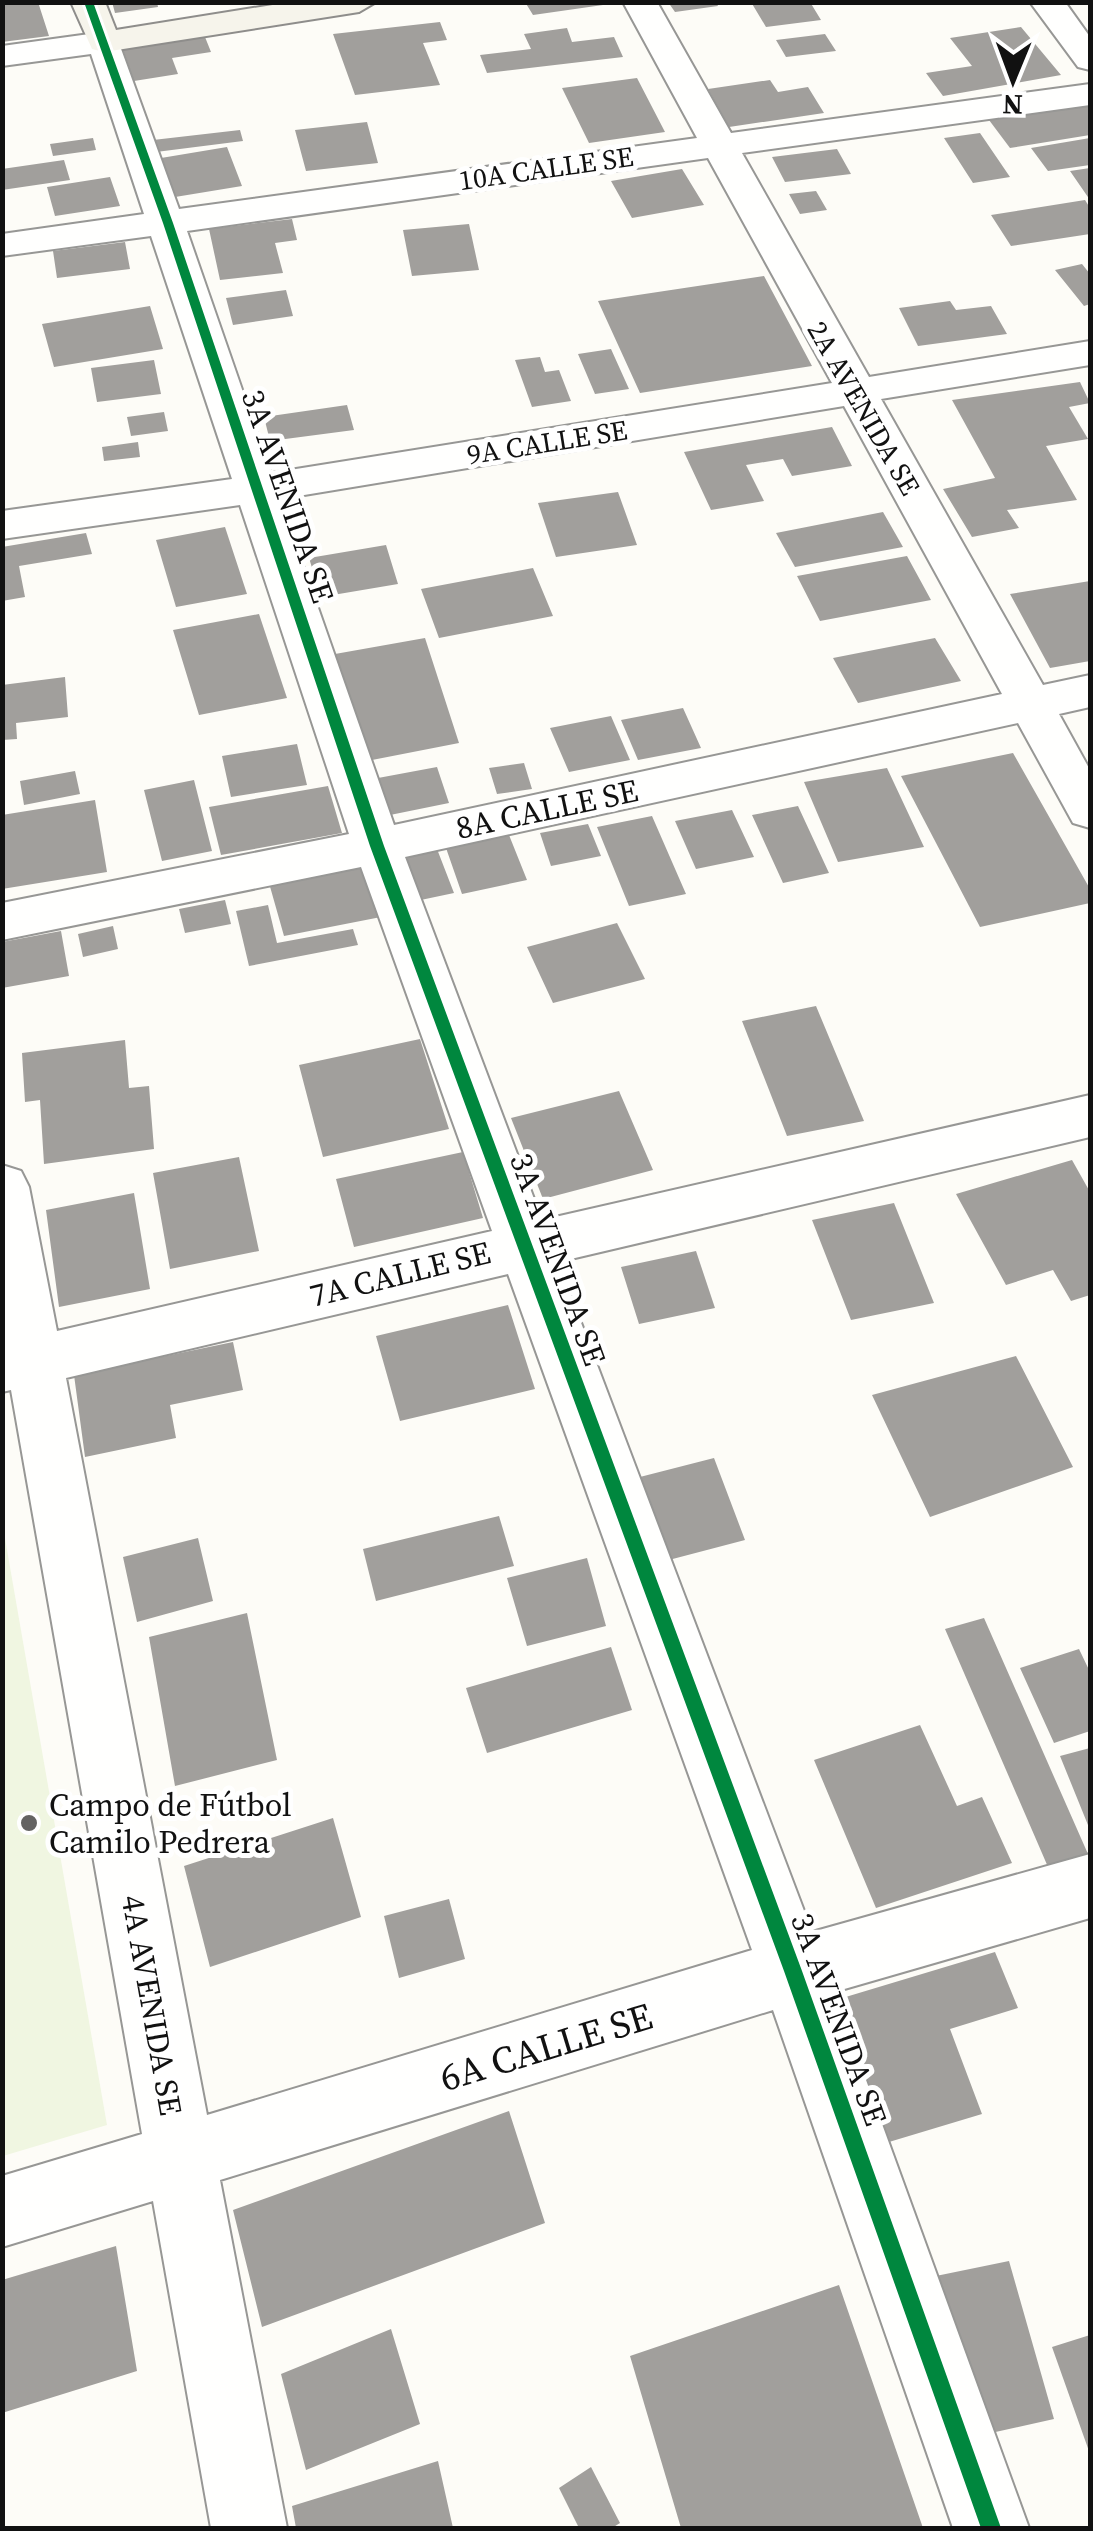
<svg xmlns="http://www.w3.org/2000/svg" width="1093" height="2531" viewBox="0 0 1093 2531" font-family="'Source Serif 4',serif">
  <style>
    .pitch { fill: #f0f6e1 }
    .building { fill: #a19f9c }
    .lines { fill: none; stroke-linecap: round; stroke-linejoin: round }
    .street-casing { stroke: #979795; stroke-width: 4 }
    .secondary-casing { stroke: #8e8d8b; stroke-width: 4 }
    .street { fill: #fffffe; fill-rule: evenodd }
    .secondary { fill: #f6f4eb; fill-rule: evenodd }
    .cycleway-casing { stroke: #fff; stroke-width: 6 }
    .cycleway { fill: #00873e; fill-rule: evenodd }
    .poi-dot { fill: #646362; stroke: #fff; stroke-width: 4 }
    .labels { text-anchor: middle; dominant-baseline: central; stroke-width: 10; stroke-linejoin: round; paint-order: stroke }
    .far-street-label { font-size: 28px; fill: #111; stroke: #fff }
    .street-label { font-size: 32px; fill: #111; stroke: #fff }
    .poi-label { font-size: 32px; fill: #111; stroke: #fff; text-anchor: start }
    .near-street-label { font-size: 38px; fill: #111; stroke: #fff }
  </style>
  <rect width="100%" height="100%" fill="#fdfcf7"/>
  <path class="pitch" d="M2,1521L107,2125L3,2156H2Z"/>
  <path class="building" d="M2,2H38L49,36L2,42Z
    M112,2H157L158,7L115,13Z
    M525,2H603V5L533,15Z
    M668,2H716L718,6L675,12Z
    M751,2H810L821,20L766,27Z
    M440,22L447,40L423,43L440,85L355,95L333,34Z
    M1021,27L1061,75L943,96L926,73L972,66L950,38Z
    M567,28L572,42L614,37L623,57L487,73L480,55L531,49L524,34Z
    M825,34L836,51L786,57L776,40Z
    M205,37L211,52L172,58L178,74L134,81L123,50Z
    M637,78L665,132L589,143L562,88Z
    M770,80L778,92L808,87L824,113L729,127L708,89Z
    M1090,103V135L1010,148L989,120Z
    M367,122L378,163L306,171L295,130Z
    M240,130L243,141L156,152L153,140Z
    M980,133L1010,177L973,183L944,138Z
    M93,138L96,150L53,156L50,144Z
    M1090,138V165L1048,171L1031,148Z
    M227,147L242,186L169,198L155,159Z
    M837,149L851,174L785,182L772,157Z
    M64,160L70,180L2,190V169Z
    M1090,168V200L1070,171Z
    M682,169L704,205L632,218L611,181Z
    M110,177L120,206L55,216L47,187Z
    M816,191L827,210L800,214L789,194Z
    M1085,200L1090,208V234L1011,246L991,215Z
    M292,219L297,240L275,243L283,273L220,280L209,229Z
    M469,224L479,270L412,276L403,230Z
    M125,242L130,269L57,278L53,251Z
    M1082,264L1090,274V304L1084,306L1055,270Z
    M764,276L812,366L640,393L598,301Z
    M286,290L293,316L233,325L226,298Z
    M950,301L956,310L991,306L1007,334L918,346L899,308Z
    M150,306L163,349L54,367L42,324Z
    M611,349L629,389L595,394L578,354Z
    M540,357L545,372L559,370L571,401L532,407L515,360Z
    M154,360L161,394L97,402L91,368Z
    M1080,382L1090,403L1069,407L1088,439L1046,446L1077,500L1007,510L1019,528L972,537L943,489L995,478L952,400Z
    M347,405L354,430L270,441L264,417Z
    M164,412L168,431L131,436L127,417Z
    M832,427L852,466L792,476L783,459L746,465L764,501L711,510L684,452Z
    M138,442L140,457L104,461L102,447Z
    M618,492L637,545L556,557L538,503Z
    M883,512L903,547L795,567L776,533Z
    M225,527L247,594L176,607L156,540Z
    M86,533L92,554L19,566L25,597L2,601V547Z
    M386,545L398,584L321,597L309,558Z
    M907,556L931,600L820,621L797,576Z
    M533,568L553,616L439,638L421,589Z
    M1090,581V661L1050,668L1010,594Z
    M259,614L287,698L199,715L173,630Z
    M425,638L459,743L372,760L335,654Z
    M935,638L961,681L858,703L833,658Z
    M65,677L68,717L16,723L17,739L2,740V685Z
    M683,708L701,748L638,760L621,720Z
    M611,716L630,760L569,772L550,728Z
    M297,744L307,785L231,797L222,756Z
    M1013,753L1090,889V903L980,927L901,776Z
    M524,763L532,789L497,794L489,768Z
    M437,767L449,803L390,815L378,778Z
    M887,768L924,847L838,862L804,782Z
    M75,771L80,794L24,805L20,781Z
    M194,780L212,851L162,861L144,790Z
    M328,786L342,833L221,855L209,807Z
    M95,800L107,872L2,889V815Z
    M798,806L829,873L783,883L752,815Z
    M732,810L754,857L696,869L675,821Z
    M652,816L686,894L629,906L597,827Z
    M588,824L601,856L551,866L540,833Z
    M509,835L527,880L462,894L446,848Z
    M437,849L454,893L416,901L401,857Z
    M365,864L381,917L284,936L269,883Z
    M225,900L231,924L185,933L179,909Z
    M268,905L277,943L353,929L358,945L249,966L236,911Z
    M617,923L645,979L553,1003L527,947Z
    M113,926L118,949L83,957L78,934Z
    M61,931L69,976L2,988V942Z
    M816,1006L864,1121L787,1136L742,1021Z
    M420,1039L449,1129L323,1157L299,1065Z
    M125,1040L129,1088L149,1086L154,1149L44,1164L40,1100L25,1102L22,1053Z
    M619,1091L653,1170L543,1199L511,1118Z
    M463,1152L483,1218L354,1247L336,1179Z
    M239,1157L259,1251L170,1269L153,1173Z
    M1072,1160L1090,1192V1295L1071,1301L1053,1270L1006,1285L956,1194Z
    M134,1193L150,1289L59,1307L46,1210Z
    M894,1203L934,1303L851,1320L812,1220Z
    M696,1251L715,1308L639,1324L621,1267Z
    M508,1305L535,1389L400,1421L376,1336Z
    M233,1342L243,1390L170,1405L176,1438L85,1457L74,1375Z
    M1016,1356L1073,1467L930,1517L872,1395Z
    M714,1458L745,1540L665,1561L636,1478Z
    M499,1516L514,1566L376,1601L363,1549Z
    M198,1538L213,1601L137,1622L123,1557Z
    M587,1558L606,1626L527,1646L507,1578Z
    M247,1613L277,1760L175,1786L149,1637Z
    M984,1618L1088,1854L1048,1867L945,1629Z
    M611,1647L632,1710L487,1753L466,1688Z
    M1079,1649L1090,1672V1731L1054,1743L1020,1668Z
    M920,1725L957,1806L982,1797L1012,1863L876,1908L814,1760Z
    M1090,1748V1830L1060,1756Z
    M333,1818L361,1917L210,1967L184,1866Z
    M449,1899L465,1959L399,1978L384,1916Z
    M995,1952L1018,2008L950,2029L982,2114L889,2142L839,1999Z
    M509,2111L545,2223L262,2327L233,2210Z
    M116,2246L137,2371L2,2413V2280Z
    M1009,2261L1054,2419L973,2437L931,2277Z
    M839,2285L923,2528H681L630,2356Z
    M391,2329L420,2424L306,2470L281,2374Z
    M1090,2335V2454L1052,2347Z
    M438,2461L453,2528H296L292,2506Z
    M591,2467L620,2523L612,2528H579L559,2488Z"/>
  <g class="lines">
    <defs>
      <path id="street" d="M623,2H657L731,133L1090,84V105L742,153L869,377L1090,341V365L881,399L1043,685L1090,675V707L1059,714L1090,770V828L1073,823L1018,723L405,857L542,1220L1090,1095V1137L558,1262L812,1932L1090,1854V1918L834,1992L1029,2528H953L773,2010L220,2180L287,2528H211L153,2201L2,2247V2176L142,2134L11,1390L2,1392V1165L21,1171L29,1187L57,1331L492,1231L361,867L2,940V903L349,834L240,505L2,539V511L232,479L151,236L2,256V234L144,214L91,54L2,66V46L104,32L116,35L179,209L697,138ZM708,158L832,383L271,473L187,231ZM844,406L1002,694L394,825L280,499ZM508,1274L752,1950L207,2115L66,1378Z
        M1030,2H1065L1090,37V70L1078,67Z"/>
      <path id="secondary" d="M71,2H105L116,30L291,2H376L359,12L104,52L92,49Z"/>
    </defs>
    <use href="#street" class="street-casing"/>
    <use href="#secondary" class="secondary-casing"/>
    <use href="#street" class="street"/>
    <use href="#secondary" class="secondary"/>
    <defs>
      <path id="cycleway" d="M84,2H93L173,223L384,846L802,1971L1001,2528H981L784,1971L370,846L163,223Z"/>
    </defs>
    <use href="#cycleway" class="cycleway-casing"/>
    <use href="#cycleway" class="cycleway"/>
  </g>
  <circle class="poi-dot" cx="29" cy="1823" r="10"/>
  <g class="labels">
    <g class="far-street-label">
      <text transform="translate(546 168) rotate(-8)">10A CALLE SE</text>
      <text transform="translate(864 408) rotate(60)">2A AVENIDA SE</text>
      <text transform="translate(547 442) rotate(-9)">9A CALLE SE</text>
    </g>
    <g class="street-label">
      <text transform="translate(288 496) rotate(71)">3A AVENIDA SE</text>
      <text transform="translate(547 809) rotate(-12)">8A CALLE SE</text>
      <text transform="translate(558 1259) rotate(70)">3A AVENIDA SE</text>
      <text transform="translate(400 1274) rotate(-14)">7A CALLE SE</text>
      <text transform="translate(152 2005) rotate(80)">4A AVENIDA SE</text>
      <text transform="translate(839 2019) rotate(70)">3A AVENIDA SE</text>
    </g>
    <g class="poi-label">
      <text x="49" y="1805">Campo de Fútbol<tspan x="49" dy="37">Camilo Pedrera</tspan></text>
    </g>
    <g class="near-street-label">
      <text transform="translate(546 2047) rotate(-17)">6A CALLE SE</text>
    </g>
  </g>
  <rect width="1093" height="2531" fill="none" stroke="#111111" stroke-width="10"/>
  <g transform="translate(1013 80) rotate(181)" stroke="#ffffff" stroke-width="8" paint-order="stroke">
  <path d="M0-8L18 38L0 25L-18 38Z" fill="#111111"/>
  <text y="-15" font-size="28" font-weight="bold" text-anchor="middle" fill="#111111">N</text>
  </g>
</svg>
